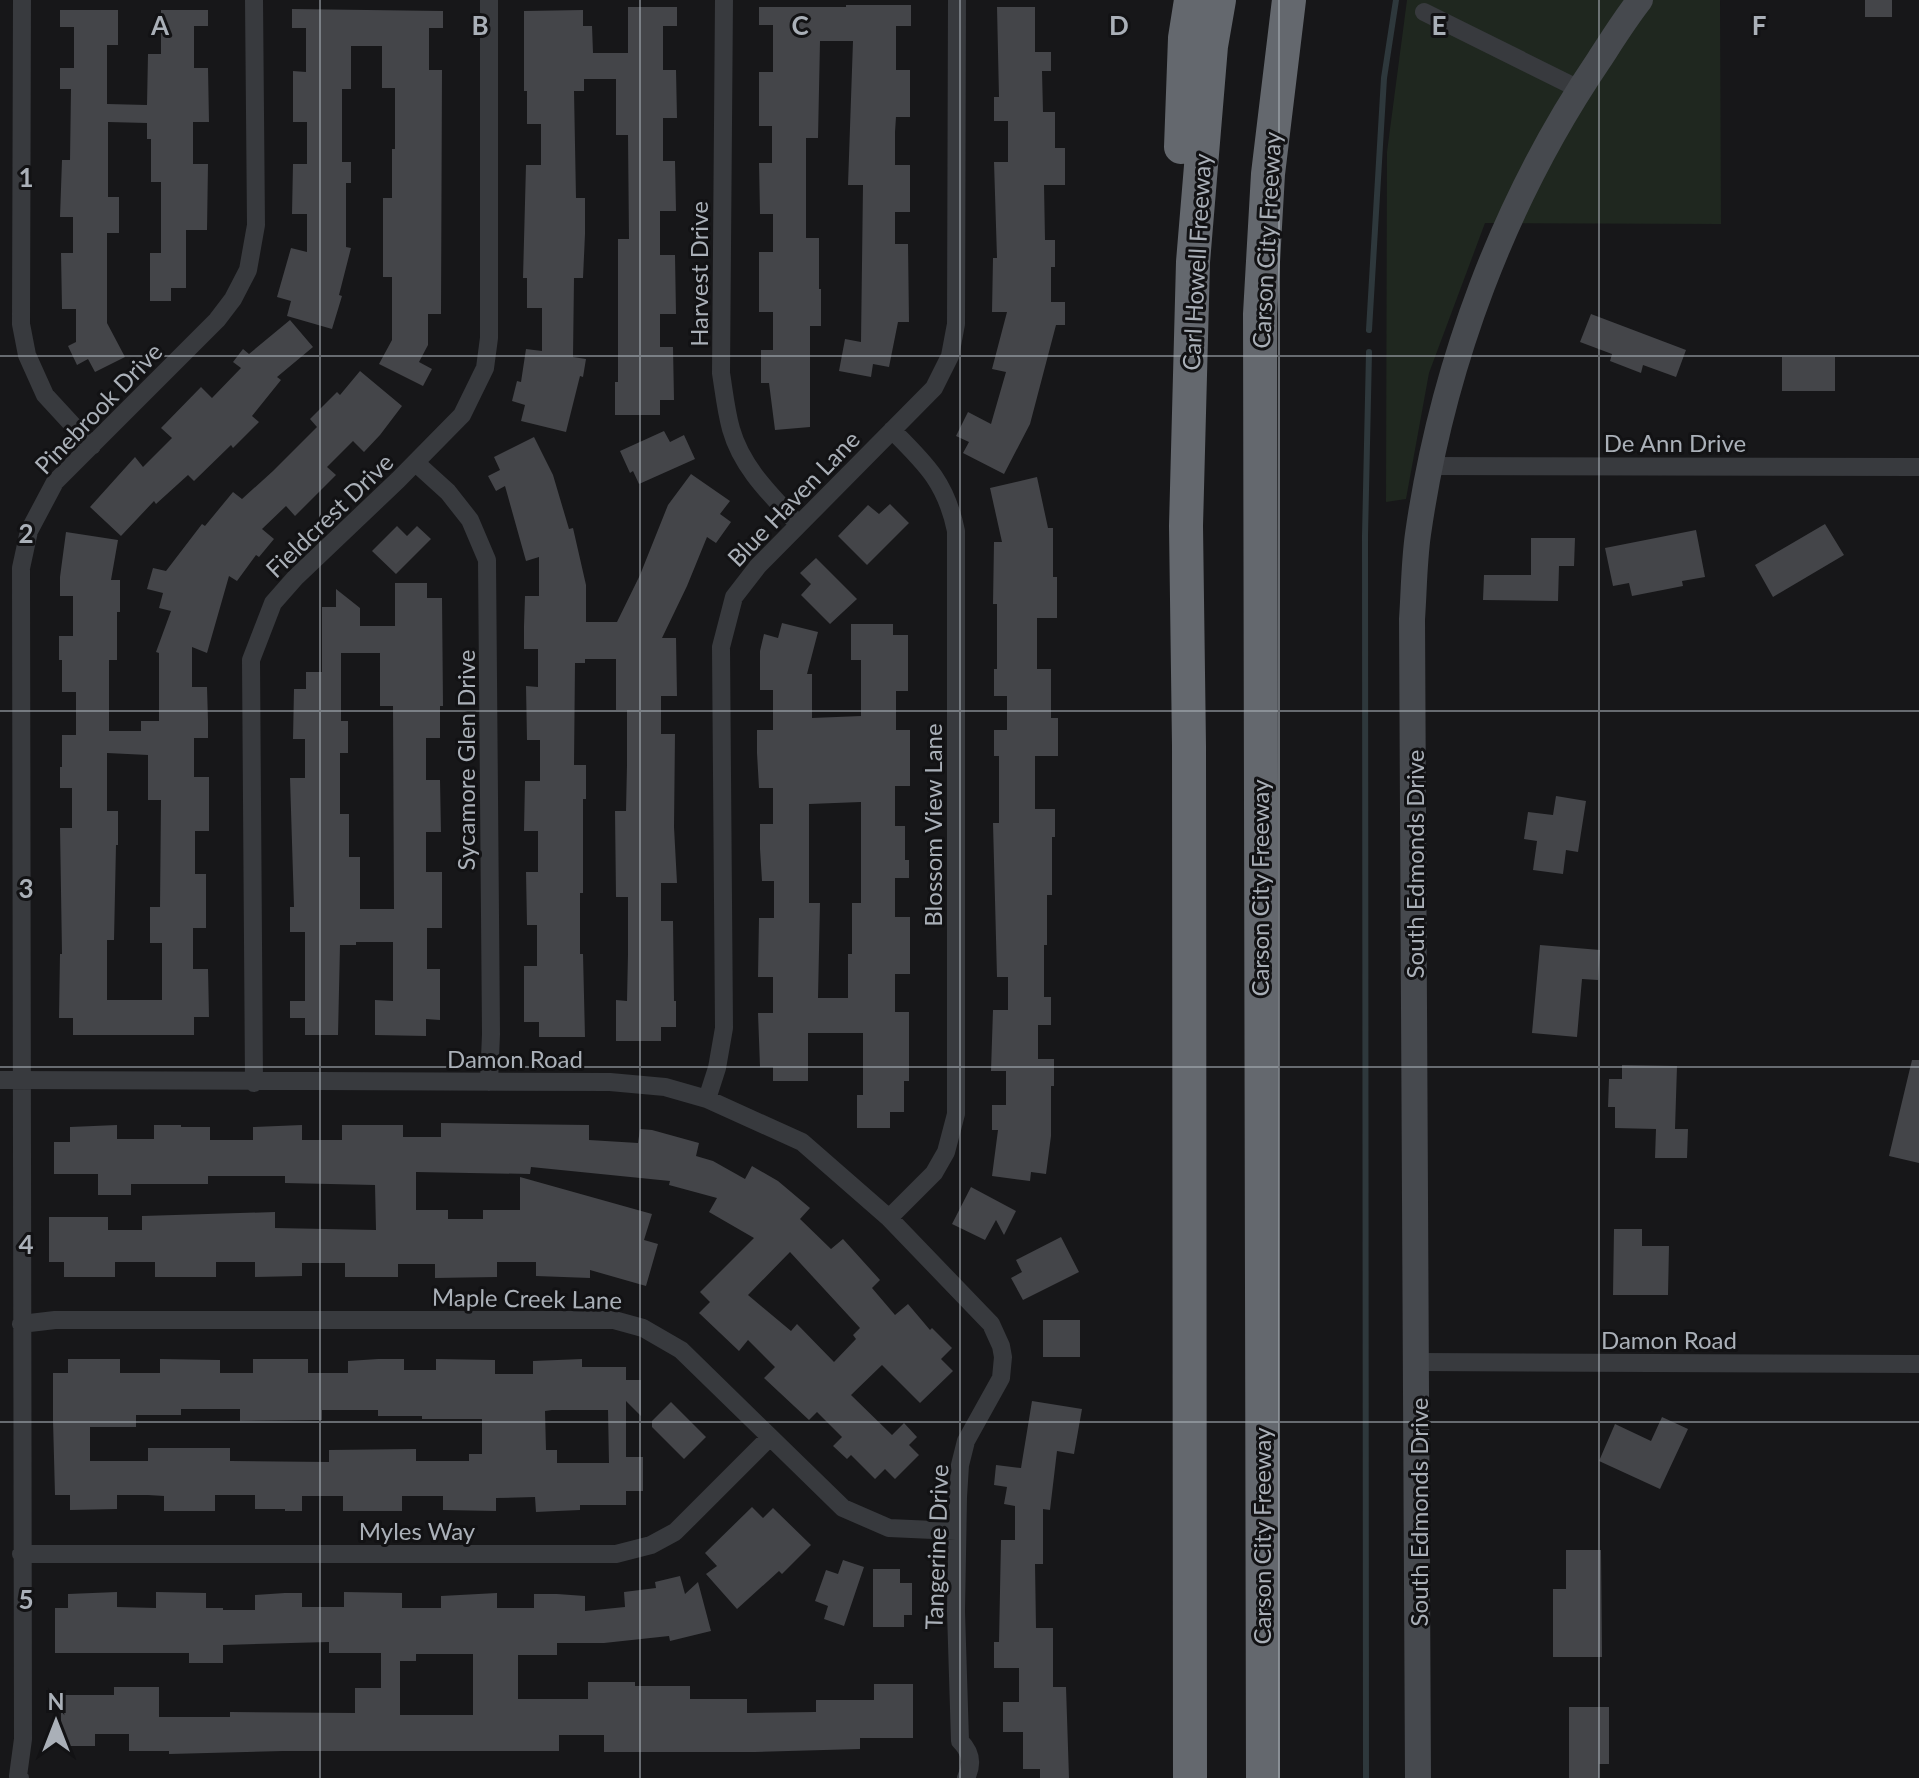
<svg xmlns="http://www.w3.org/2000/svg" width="1919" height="1778" viewBox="0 0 1919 1778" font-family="Lato,sans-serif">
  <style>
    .green { fill: #1f271f }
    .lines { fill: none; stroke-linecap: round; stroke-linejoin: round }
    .stream { stroke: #2e383c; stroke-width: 6 }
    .building { fill: #444549; fill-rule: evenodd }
    .street { stroke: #383a3e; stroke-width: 18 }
    .secondary { stroke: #46494e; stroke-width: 26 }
    .highway { stroke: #64686e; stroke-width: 34 }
    .grid { fill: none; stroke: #aab0b8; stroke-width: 2; stroke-opacity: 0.55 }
    .labels { text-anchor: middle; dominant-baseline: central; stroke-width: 6; stroke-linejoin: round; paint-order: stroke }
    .street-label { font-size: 24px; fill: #aab0b8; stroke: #121214 }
    .grid-label { font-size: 26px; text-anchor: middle; font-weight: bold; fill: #aab0b8; stroke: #121214; stroke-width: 6; stroke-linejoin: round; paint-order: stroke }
  </style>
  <rect width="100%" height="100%" fill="#171719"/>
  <path class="green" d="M1407,0H1720L1721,224L1485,223L1429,373L1406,499L1386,502L1387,152Z"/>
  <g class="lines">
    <path class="stream" d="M1369,330L1384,78L1396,0
      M1366,1778L1365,536L1369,352"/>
  </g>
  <path class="building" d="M1865,0H1892V17H1865Z
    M846,5H911V26H896V70H910V117H896L895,132V165H910V212H895V244H908L909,322H898L889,367L873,364L871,377L839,371L845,339L861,342L863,185H848L853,41H820L818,138H806V238H819V289H821V326H810V427L775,430L769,383H761V350H773V312H759V252H773V214H760L759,163H772V126H759V72H773V25H759V7H846Z
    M628,7H677V26H663V70H676L677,118H663V161H675L676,211H660V255H675L676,314H660V347H673L674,400H660V415H615V382H618V239H629L628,135H616V79H584V91H574L576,198H585V234L583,278H574L573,357L586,359L583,377L580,376L566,432L521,421L525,405L512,401L517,381L521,382L526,349L542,351V308H527V278H523L526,165H541V124H527V91H524V11L583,10V26H592L593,53H628Z
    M997,7H1035V52H1051V71H1042L1043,112H1055V148H1065V185H1044L1045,240H1055V267H1051V302H1065V325H1056L1030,424L1004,474L963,453L969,442L956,436L968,412L991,424L1006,372L992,369L1007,312H992L993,258H997L994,162H1008V121H994V97H999Z
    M292,9L443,11V28H429V70H442L441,314H428V345L419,362L432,369L423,386L379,364L392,340V277H383V198H392V149H395V88H382V46H351V89H342V162H351V183H346V247L351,248L339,295L342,296L332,329L287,316L291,301L277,297L291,248L307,252V214H292L293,164H307V122H293V71L306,72V28H292Z
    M60,10H118V45H107V104L147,105L148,54H161V10H208V26H194V68H208L209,122H193V164H208L207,230H186V288H171V301H150V253H161V182H151V139H147V123L108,122V197H119V233H107V323L125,357L95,372L88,359L77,365L68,346L76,342V309H62L61,253H73V217H60L62,160H70L71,89H60V68H74V27H60Z
    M1591,314L1686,350L1676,377L1643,365L1641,373L1610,361L1612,354L1580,342Z
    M290,320L313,347L277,377L281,380L252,416L259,422L233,448L231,445L194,481L188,475L156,504L154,501L121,536L90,507L135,457L143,467L172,438L161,428L201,387L212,398L241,368L233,362L243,349L249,354Z
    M1782,357H1835V391H1782Z
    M360,371L402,406L380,435L364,452L353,441L327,467L336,475L295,516L286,506L262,529L274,539L259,557L256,555L237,581L229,576L207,653L192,647V687H207L208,721V738H194V777H209V831H195V874H206V928H193V969H208L209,1017H194V1035H73V1018H59L60,954H62L60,828H72V788H60V767H62V735H76V692H62V660H59V636H73V596H60V577L66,532L118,540L111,580H120V612H117V660H109V731H141V721H159V653L156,652L171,611L159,608L163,593L147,589L153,568L166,571L202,524L205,526L233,492L242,499L273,471L317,427L310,419L337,392L340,395ZM107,753L148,755V800H161L160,907H150V943H162V1000H107V940H114L116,845H118V811H107Z
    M664,431L670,442L684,435L695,459L639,484L633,471L630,473L620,451Z
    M534,437L553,475L569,529L573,528L586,585V622H617L640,575L668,505L691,474L730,501L720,514L731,522L716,543L707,537L687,586L662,638H676L677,696H661V734H675L674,827L677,883H661V921H673L674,1001H676V1027H661V1041H616V1000L627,1001L628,954V897H616L615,811H626L627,765V710H616V659H585V663H575L574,765H586V799H583V893H580V954H583L585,1037H539V1022H524V966H537V925H527L526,872H538V831H524L525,781H540V740H527L526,686L538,687V649H524V626L525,596H539V557L526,561L505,486L496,491L488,476L500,470L494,457Z
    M1037,477L1048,528H1053V577H1057V618H1037V669H1051V718H1058V756H1035V809H1055V837H1052V895H1047V945H1044V997H1051V1025H1038V1059H1054V1086H1051V1136L1046,1174L1031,1172L1030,1181L992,1176L998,1130H992V1105H1006V1071H991L993,1010H1008V977H997L993,823H999V756H994V730H1007V696H994V669H997V604H993L994,542H1002L990,488Z
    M890,504L909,523L867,565L838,536L868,505L879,514Z
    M1825,524L1844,555L1773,597L1755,565Z
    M397,526L407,536L417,526L431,539L396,574L372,551Z
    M1696,530L1705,577L1682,581L1683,586L1632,596L1629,583L1613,586L1605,548Z
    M1531,538H1575L1574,566H1559L1558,601L1483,600L1484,575H1531Z
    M816,558L857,599L830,624L801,595L811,584L800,573Z
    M395,583H427V598H442L443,706H440V738H426V780H440L441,832H426V872H442V928H427V969H440V1020L426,1019V1036L375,1035V1000L393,1001V942H356V945H340L338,1035H305V1018H290V1001H305V932H290V907H294L290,778H305V739H293L294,689H306V672H322V607H336V589L360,608V626H395ZM341,653H380V706H393L394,909H360V857H349V814H340V753H348V721H341Z
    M782,623L818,632L807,674H812V718L861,716V660H851V624H893V635H908V691H896V730H910V786H895V826H905V860H909V878H895V917H910V974H895V1012H909V1081H904V1112H890V1128H857V1095H863V1033H808V1081H773V1067H760L758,1013H773V977H758L759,918H774V881H762L760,849V824H773V788H759L757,753V730H773V690H760V651L764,634L778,638ZM861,802V903H852V954H848V998H818L820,903H809V804Z
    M1556,796L1586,801L1578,852L1566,850L1563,874L1533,870L1537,841L1524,839L1528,812L1553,815Z
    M1540,945L1600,950L1598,980L1582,979L1577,1037L1532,1033Z
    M1912,1060H1919V1163L1889,1156Z
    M1622,1065L1677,1066L1675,1129H1688L1687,1158H1655L1656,1129L1615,1128V1107H1608L1609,1079H1622Z
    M441,1123L589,1125V1140L638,1143L640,1129L652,1130L699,1143L696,1156L713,1161L745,1179L752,1166L778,1181L810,1208L800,1219L831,1249L843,1239L880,1280L872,1288L895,1315L908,1304L930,1330L932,1328L952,1348L941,1359L953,1371L920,1403L882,1365L851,1395L892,1435L904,1423L917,1437L909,1445L919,1455L895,1479L885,1469L875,1479L851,1455L847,1459L833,1446L842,1437L817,1412L809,1420L764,1378L775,1367L748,1340L739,1351L699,1313L710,1302L700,1292L754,1238L709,1212L717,1198L669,1185L670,1181L531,1167L530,1174L416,1172V1210H448V1219H483V1210H520V1177L652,1214L644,1240L658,1244L646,1286L590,1270V1278L536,1276V1262H497V1277L435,1278V1264H398V1277H345V1263H302V1276L255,1277V1262H216V1277H155V1262H115V1277H64V1262H49V1217H108V1230H142V1216L275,1212V1228L376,1230L375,1185L285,1183V1176H208V1184H131V1195H98V1174H54V1142H70V1127L117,1125V1139H154V1125H181V1127H210V1140H253V1127L302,1125V1140H342V1125H403V1137H441ZM790,1252L860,1328L853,1335L856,1339L834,1362L797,1324L791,1331L748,1295Z
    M971,1187L1016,1211L1004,1235L996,1220L985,1240L952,1224Z
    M1614,1229H1642V1246H1669L1668,1295H1613Z
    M1061,1237L1079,1272L1023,1300L1011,1278L1022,1272L1016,1260Z
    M1043,1320H1080V1357H1043Z
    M68,1359H120V1373H160V1359L220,1360V1373H253V1359H308V1373H348V1361L378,1359H404V1370H436V1359L495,1360V1374H533V1361L582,1359V1367H626V1380H641V1416L626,1401V1457H643V1491H626V1505H580V1510L557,1511L536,1512L535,1497L496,1498V1511L443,1510V1496H402V1511H343V1496H302V1511H285V1509H255V1495H215V1511H164V1496L148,1495H117V1509L70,1510V1495H55L53,1420V1373H68ZM181,1409H240V1421L322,1420V1410H378V1416H422V1419H482V1454H469V1461H416V1449L329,1450V1462L230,1461V1448H148V1461H90V1427H136V1415H181ZM552,1410H608L609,1463H557V1450H546L545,1411Z
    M1032,1401L1082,1409L1074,1454L1057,1451L1050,1510L1043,1509V1564H1035L1036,1628H1053V1687H1066L1069,1778H1040V1769H1023V1732H1003V1702H1019V1668H994V1642H999L1001,1540H1015V1506L1004,1504L1007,1487L994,1485L996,1465L1021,1468Z
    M671,1402L706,1437L684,1459L652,1427V1421Z
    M1662,1417L1688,1429L1660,1489L1599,1461L1615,1424L1651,1441Z
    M752,1507L763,1518L773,1508L811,1545L782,1574L779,1571L737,1609L706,1574L717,1566L705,1553Z
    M1566,1550H1601L1602,1657H1553V1589H1566Z
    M843,1560L864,1567L844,1626L824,1619L828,1606L815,1601L826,1570L838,1574Z
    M873,1569H900V1583H912V1615H904V1627H873Z
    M680,1576L685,1594L698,1582L711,1631L670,1641L669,1636L604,1643H557V1655H518V1699H588V1682H635V1686H690V1699H747V1713L816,1712V1700H874V1684H913V1738H860V1749L755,1752H604V1735H559V1751H283L169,1754V1751H129V1734H95V1746H61V1695H114V1687H159V1717H230V1712L355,1713V1688H381V1653H329V1642L223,1645V1663H189V1653H55V1608H68V1594L117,1592V1607L156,1608V1592L206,1593V1608H223V1610H255V1595L285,1593H302V1607H344V1592L402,1593V1608H441V1596L497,1593V1608H534V1594H557L585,1596V1611L625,1607L624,1592L656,1588L655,1582ZM416,1654H473V1715H400V1661H416Z
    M1569,1707H1609V1764H1599V1778H1569Z"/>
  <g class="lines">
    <path class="street" d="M22,0L21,324L27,355L45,395L92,446
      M724,0L721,373C724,392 726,411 731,429C742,468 771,495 798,524
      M1424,12L1579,89
      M416,463L448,492L470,520L487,560L491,1034L489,1082
      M1431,466L1919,467
      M0,1080L610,1082L665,1087L707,1099L802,1142L889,1218L991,1324L1001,1346L1003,1357L1001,1378L966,1441L960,1465L958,1497L956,1611L960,1741C971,1752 973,1764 966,1778
      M254,1083L251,660L273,603L295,578L398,480L462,415L485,368L489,338V0
      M707,1099L717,1068L724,1028L721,647L734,597L758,566L934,388L950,356L956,324L957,0
      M889,1218L934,1173L946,1152L956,1114V531C946,482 925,463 892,430
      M21,1324L55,1320H614L643,1328L681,1350L843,1508L889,1528L956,1531
      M1418,1362L1919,1364
      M21,1554H616L651,1545L675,1532L770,1437
      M20,1778L18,1776L23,1739L21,568L29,531L55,482L217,320L233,299L248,270L256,225L254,0"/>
    <path class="secondary" d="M1418,1778L1412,619C1414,591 1414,562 1418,534C1442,366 1504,200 1599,60C1612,40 1625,19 1640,0"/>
    <path class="highway" d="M1181,147L1185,38L1191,0
      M1190,1778L1189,746L1186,526L1193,262L1211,46L1219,0
      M1263,1778L1260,314L1268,174L1289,0"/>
  </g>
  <path class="grid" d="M320,0V1778M640,0V1778M960,0V1778M1279,0V1778M1599,0V1778M0,356H1919M0,711H1919M0,1067H1919M0,1422H1919"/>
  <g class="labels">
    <g class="street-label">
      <text transform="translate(1266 240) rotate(-87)">Carson City Freeway</text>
      <text transform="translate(1196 262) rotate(-87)">Carl Howell Freeway</text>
      <text transform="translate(698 274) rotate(-90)">Harvest Drive</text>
      <text transform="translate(98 408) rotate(-46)">Pinebrook Drive</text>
      <text x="1675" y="442">De Ann Drive</text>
      <text transform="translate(793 498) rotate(-46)">Blue Haven Lane</text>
      <text transform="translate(329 515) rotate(-44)">Fieldcrest Drive</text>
      <text transform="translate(465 760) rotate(-90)">Sycamore Glen Drive</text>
      <text transform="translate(932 825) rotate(-90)">Blossom View Lane</text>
      <text transform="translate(1414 864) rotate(-90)">South Edmonds Drive</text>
      <text transform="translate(1259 888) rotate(-90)">Carson City Freeway</text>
      <text x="515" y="1058">Damon Road</text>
      <text transform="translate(527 1298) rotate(1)">Maple Creek Lane</text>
      <text x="1669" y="1339">Damon Road</text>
      <text transform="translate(1418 1512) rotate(-90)">South Edmonds Drive</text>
      <text x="417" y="1530">Myles Way</text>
      <text transform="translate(1261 1536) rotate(-90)">Carson City Freeway</text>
      <text transform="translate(936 1547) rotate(-88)">Tangerine Drive</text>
    </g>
  </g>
  <g class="grid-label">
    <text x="160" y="35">A</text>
    <text x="480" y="35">B</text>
    <text x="800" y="35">C</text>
    <text x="1119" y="35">D</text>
    <text x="1439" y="35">E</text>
    <text x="1759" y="35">F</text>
    <text x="26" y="187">1</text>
    <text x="26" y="543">2</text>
    <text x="26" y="898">3</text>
    <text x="26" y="1254">4</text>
    <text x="26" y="1609">5</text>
  </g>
  <g transform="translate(56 1722)" stroke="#121214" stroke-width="6" paint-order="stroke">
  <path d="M0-6L14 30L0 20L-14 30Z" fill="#aab0b8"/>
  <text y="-12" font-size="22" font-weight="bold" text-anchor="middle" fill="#aab0b8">N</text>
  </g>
</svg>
